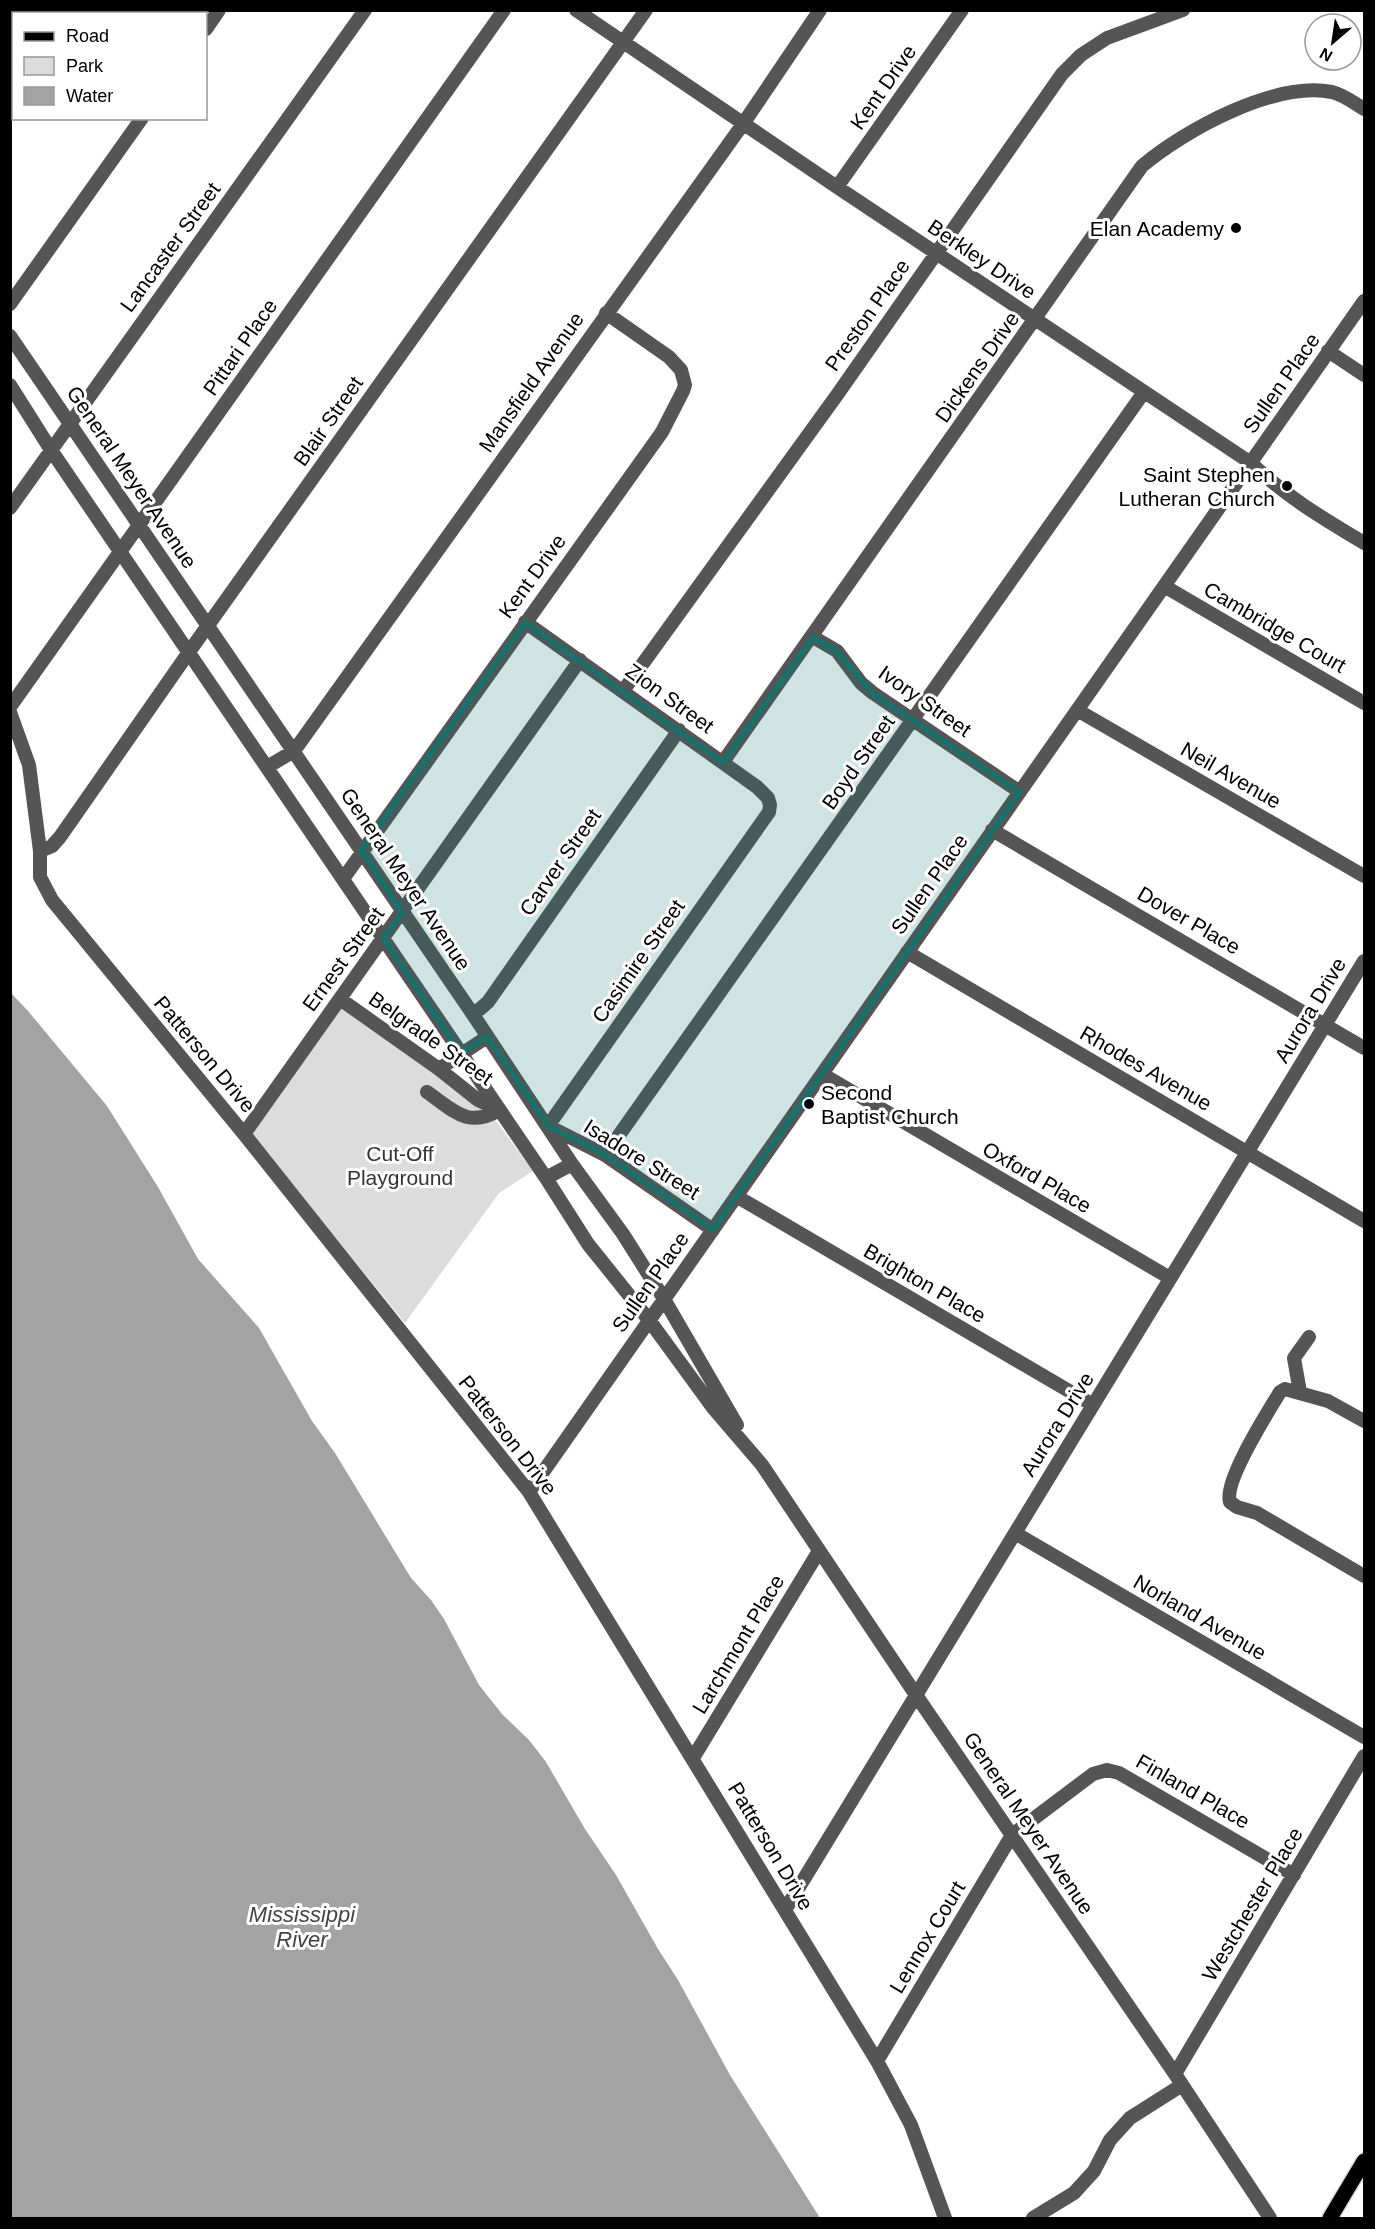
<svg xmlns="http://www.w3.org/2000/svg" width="1375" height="2229" viewBox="0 0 1375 2229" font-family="Helvetica,sans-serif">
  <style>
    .green { fill: #dcdcdc }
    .water { fill: #a3a3a3 }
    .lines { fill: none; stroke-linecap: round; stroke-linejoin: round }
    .major-casing { stroke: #dbdbdb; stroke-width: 18 }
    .minor { stroke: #555; stroke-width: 14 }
    .major { stroke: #000; stroke-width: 15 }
    .marked { fill: #0f766e; fill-opacity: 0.2; stroke: #0f766e; stroke-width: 4.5; stroke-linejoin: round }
    .poi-dot { fill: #000; stroke: #fff; stroke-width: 2 }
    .labels { text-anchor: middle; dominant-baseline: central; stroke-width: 6; stroke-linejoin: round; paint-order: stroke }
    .street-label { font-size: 21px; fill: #000; stroke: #fff }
    .poi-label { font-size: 21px; fill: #000; stroke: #fff; text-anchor: end }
    .park-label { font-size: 21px; fill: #333; stroke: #fff }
    .water-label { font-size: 22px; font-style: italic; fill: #444; stroke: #fff }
  </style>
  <rect width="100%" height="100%" fill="#fff"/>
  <path class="green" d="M341,1004L487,1109L533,1171L499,1193L405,1323L250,1132Z"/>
  <path class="water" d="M11,993L28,1011L107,1106L158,1187L198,1259L259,1328L312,1421L335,1453L411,1578L431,1600L444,1619L479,1685L502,1714L529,1740L546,1762L585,1829L616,1875L658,1949L678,1980L730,2075L820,2218H11Z"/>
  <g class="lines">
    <defs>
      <path id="major" d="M1330,2218L1364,2161"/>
    </defs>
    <use href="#major" class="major-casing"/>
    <path class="minor" d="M576,10L837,187L1251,463C1285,496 1324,519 1364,543
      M71,14L73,10
      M206,29L219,10
      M10,99L14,95
      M837,187L962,10
      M10,304L142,118
      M10,336L472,1013L572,1164L623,1234L664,1299L737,1425
      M1328,351L1364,375
      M10,385L51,450L546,1178L588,1244L649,1320L714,1409L762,1465L916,1695L1175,2074L1270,2218
      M10,508L365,10
      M1164,586L1364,703
      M525,622L757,787L768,798L770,805L769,812L548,1126L605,1155L713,1230
      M813,637L837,651L861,683L873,693L1020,792
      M623,691L837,395L1062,74L1081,55L1107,38L1183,10
      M10,707L504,10
      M1077,710L1364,876
      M10,712L29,765L40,851V877L52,900L244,1134L529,1492L877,2061L911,2125L945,2218
      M723,762L1142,166C1185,130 1274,81 1332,92C1344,95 1354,103 1364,109
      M267,767L294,751L743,124L820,10
      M992,830L1364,1048
      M40,851L52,846L60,837L189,652L646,10
      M343,879L662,432L683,391L685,385L681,370L669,357L606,313
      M907,952L1364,1221
      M340,999L439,1069L478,1100L497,1109
      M472,1013L480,1009L488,1002L679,730
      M439,1069L487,1037
      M822,1074L1170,1278
      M427,1092C453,1110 468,1129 499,1110
      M244,1134L580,660
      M605,1155L1144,392
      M546,1178L572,1164
      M736,1196L1093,1405
      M1300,1392L1294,1358L1309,1337
      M1364,1421L1328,1401L1285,1389L1280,1392C1268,1412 1223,1482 1230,1502L1237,1507L1257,1513L1364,1576
      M529,1492L1364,301
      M1015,1533L1364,1737
      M693,1758L819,1551
      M785,1910L1364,961
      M877,2061L1012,1835L1093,1774L1107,1770L1119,1773L1294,1875
      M1175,2074L1364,1756
      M1033,2218L1074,2193L1094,2171L1110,2140L1130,2118L1182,2085"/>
    <use href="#major" class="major"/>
  </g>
  <path class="marked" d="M525,622L723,762L813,637L837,651L873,693L1020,792L713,1230L605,1155L548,1126L487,1037L460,1053L383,938L402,913L361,850Z"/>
  <g class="poi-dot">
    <circle cx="1236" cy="228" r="6"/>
    <circle cx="1287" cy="486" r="6"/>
    <circle cx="809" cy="1104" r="6"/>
  </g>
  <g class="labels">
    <g class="street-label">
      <text transform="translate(883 87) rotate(-55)">Kent Drive</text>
      <text transform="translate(170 247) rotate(-54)">Lancaster Street</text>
      <text transform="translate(982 259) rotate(34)">Berkley Drive</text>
      <text transform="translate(867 315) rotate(-55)">Preston Place</text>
      <text transform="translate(240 347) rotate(-55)">Pittari Place</text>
      <text transform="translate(977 367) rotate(-55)">Dickens Drive</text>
      <text transform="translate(531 382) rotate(-55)">Mansfield Avenue</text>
      <text transform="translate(1281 383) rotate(-55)">Sullen Place</text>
      <text transform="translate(328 421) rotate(-55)">Blair Street</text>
      <text transform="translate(132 477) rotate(56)">General Meyer Avenue</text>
      <text transform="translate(532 576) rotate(-54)">Kent Drive</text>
      <text transform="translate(1275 627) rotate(30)">Cambridge Court</text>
      <text transform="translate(670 698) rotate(36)">Zion Street</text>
      <text transform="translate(925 701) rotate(35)">Ivory Street</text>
      <text transform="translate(858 762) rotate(-55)">Boyd Street</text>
      <text transform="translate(1231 775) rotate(30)">Neil Avenue</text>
      <text transform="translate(560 862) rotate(-55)">Carver Street</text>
      <text transform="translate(406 879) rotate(56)">General Meyer Avenue</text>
      <text transform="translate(929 884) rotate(-55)">Sullen Place</text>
      <text transform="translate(1189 920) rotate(30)">Dover Place</text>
      <text transform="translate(343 959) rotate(-54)">Ernest Street</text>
      <text transform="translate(638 961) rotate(-55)">Casimire Street</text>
      <text transform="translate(1310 1010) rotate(-59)">Aurora Drive</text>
      <text transform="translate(431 1038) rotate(35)">Belgrade Street</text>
      <text transform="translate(205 1054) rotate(50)">Patterson Drive</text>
      <text transform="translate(1146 1068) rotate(30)">Rhodes Avenue</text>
      <text transform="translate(642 1159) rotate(32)">Isadore Street</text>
      <text transform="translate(1037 1177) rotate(30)">Oxford Place</text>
      <text transform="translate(650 1282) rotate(-55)">Sullen Place</text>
      <text transform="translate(925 1283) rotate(30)">Brighton Place</text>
      <text transform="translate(1057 1424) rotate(-58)">Aurora Drive</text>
      <text transform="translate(508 1435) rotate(52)">Patterson Drive</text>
      <text transform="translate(1200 1617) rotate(30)">Norland Avenue</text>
      <text transform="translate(738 1644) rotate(-59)">Larchmont Place</text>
      <text transform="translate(1193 1791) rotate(30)">Finland Place</text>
      <text transform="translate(1029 1823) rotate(56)">General Meyer Avenue</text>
      <text transform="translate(771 1846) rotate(59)">Patterson Drive</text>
      <text transform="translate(1252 1904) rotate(-59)">Westchester Place</text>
      <text transform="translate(927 1937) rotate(-59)">Lennox Court</text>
    </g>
    <g class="poi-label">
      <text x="1224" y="228">Elan Academy</text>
      <text x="1275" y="474">Saint Stephen<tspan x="1275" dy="24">Lutheran Church</tspan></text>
      <text x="821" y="1092" text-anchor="start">Second<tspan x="821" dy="24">Baptist Church</tspan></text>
    </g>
    <g class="park-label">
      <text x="400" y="1153">Cut-Off<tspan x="400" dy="24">Playground</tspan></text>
    </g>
    <g class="water-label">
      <text x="302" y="1914">Mississippi<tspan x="302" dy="25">River</tspan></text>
    </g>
  </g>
  <rect width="1375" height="2229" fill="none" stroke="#000000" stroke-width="24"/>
  <rect x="12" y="12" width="195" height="108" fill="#ffffff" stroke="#999999" stroke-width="1.5"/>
  <rect x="24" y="32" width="30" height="9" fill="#000000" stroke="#999999" stroke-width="1.5"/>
  <text x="66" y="42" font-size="18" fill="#000000">Road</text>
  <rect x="24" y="57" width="30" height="18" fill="#dcdcdc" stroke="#999999" stroke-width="1.5"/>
  <text x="66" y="72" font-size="18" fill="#000000">Park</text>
  <rect x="24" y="87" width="30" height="18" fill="#a3a3a3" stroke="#999999" stroke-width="1.5"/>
  <text x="66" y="102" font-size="18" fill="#000000">Water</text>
  <g transform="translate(1333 42) rotate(209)"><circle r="28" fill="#ffffff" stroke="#999999" stroke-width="1.5"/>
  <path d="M0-4.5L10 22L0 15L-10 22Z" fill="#000000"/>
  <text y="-9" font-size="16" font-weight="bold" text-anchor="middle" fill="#000000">N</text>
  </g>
</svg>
